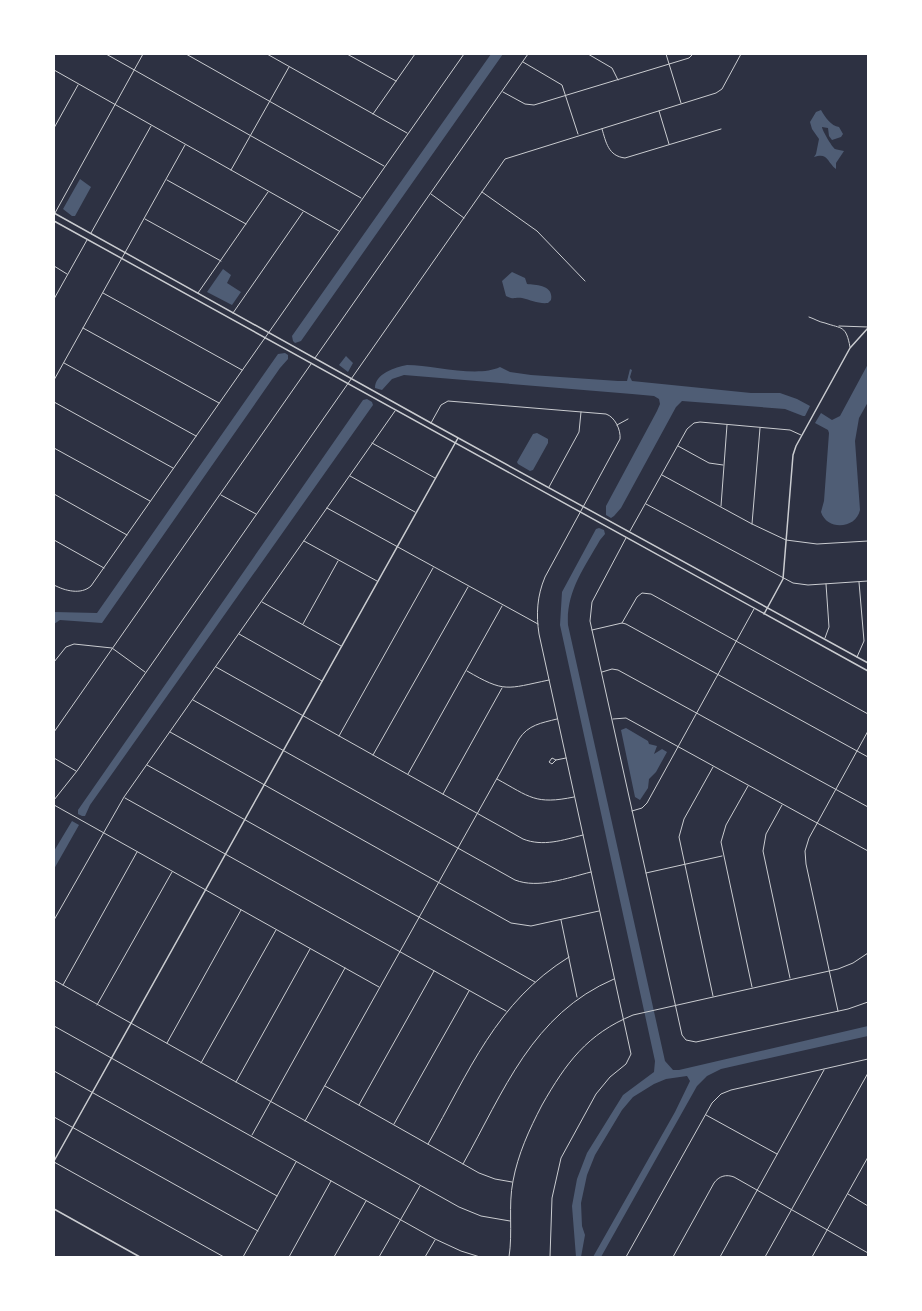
<svg xmlns="http://www.w3.org/2000/svg" width="922" height="1311" viewBox="0 0 922 1311" font-family="'Fira Sans Condensed',sans-serif">
  <style>
    .water { fill: #4f5d75 }
    .lines { fill: none; stroke-linecap: round; stroke-linejoin: round }
    .minor { stroke: #caccd0; stroke-width: 1 }
    .tertiary { stroke: #caccd0; stroke-width: 1.5 }
  </style>
  <rect width="100%" height="100%" fill="#2d3142"/>
  <path class="water" d="M491,54H503L301,341L295,343L293,341L292,336Z
    M821,110C825,117 831,126 839,127L843,134L841,137L832,140L829,136L828,128L822,127C822,130 832,147 835,149C837,150 841,150 844,151L836,163V169C827,162 828,152 814,157L816,154L819,139L812,129L810,122L816,112Z
    M80,179L91,187L75,216H72L63,209Z
    M223,269L231,275L227,283L241,292L232,305L207,292Z
    M512,272L525,278L527,284C536,285 554,285 551,300L548,303C538,304 531,300 522,298C514,297 514,300 506,296L502,281Z
    M285,353L288,355V359L280,368L102,623L60,620L54,624V612L97,613L278,354Z
    M346,356L353,363L348,372L339,365Z
    M868,364V402L859,418L855,441L860,510C856,529 827,531 821,512L824,501L829,433L828,430L815,423L821,413L832,420L840,416Z
    M407,365C433,365 477,378 500,367L510,372L531,375L618,381H627L630,369L632,370L630,377L632,381L751,393H780L797,399L810,406L805,416H803L785,409L682,401L676,407L621,508L614,516L611,518L606,515V506L657,411L660,404L659,399L654,396L632,394L404,375L392,379L382,390L375,388C375,374 395,367 407,365Z
    M367,399L372,402L373,405L90,805L85,816H82L78,814V810L363,400Z
    M537,433L548,439V443L533,470L530,471L518,464L517,462L533,434Z
    M599,528L604,530L605,534L600,540C584,568 566,592 568,625L665,1061L673,1070H679L868,1026V1036L721,1069L707,1076L697,1086L601,1257H593L675,1112L690,1081L687,1076L666,1079L654,1084L633,1097L622,1110L595,1155L587,1175L581,1203L582,1226L585,1235L581,1257H576L572,1206L577,1179L587,1153L623,1095L654,1072L655,1061L560,625L562,592L596,529Z
    M626,728L648,741L649,744L657,746L654,754L662,749L667,752L656,772L649,779L648,788L640,800L635,797L621,730Z
    M72,821L79,825L54,869V851Z"/>
  <g class="lines">
    <path class="minor" d="M106,54L361,198
      M186,54L384,166
      M267,54L407,133
      M347,54L396,81
      M588,54L612,68L618,80
      M666,54L681,103
      M523,62L562,85L578,134
      M54,70L339,231
      M503,92L525,104L534,105L689,58L693,54
      M659,111L669,144
      M373,114L415,54
      M54,128L78,85
      M602,129C606,142 608,156 625,158L721,129
      M231,170L289,67
      M167,180L246,224
      M482,192L537,231L585,281
      M431,194L464,218
      M55,213L143,54
      M145,219L221,261
      M91,233L151,126
      M54,266L67,274
      M103,293L242,370
      M198,293L268,192
      M54,299L87,240
      M233,313L303,212
      M809,317C815,319 819,322 825,323C842,329 846,325 850,347
      M839,326L868,327
      M83,328L219,403
      M315,358L528,54
      M64,363L196,436
      M54,380L185,145
      M54,402L173,468
      M431,423L441,405L448,401L606,414C615,417 621,430 620,439L545,577C537,596 536,614 539,634L631,1054L626,1064L610,1077L596,1094L561,1158L552,1198L550,1257
      M617,425L628,419
      M372,443L435,478
      M678,446L709,463L723,465
      M54,448L150,501
      M662,475L752,524L786,540L817,544L868,541
      M350,476L415,512
      M549,487L579,432L581,412
      M54,494L127,535
      M221,495L256,514
      M646,504L793,583L808,585L868,581
      M721,506L727,425
      M327,508L538,624
      M752,524L760,428
      M630,531L687,429L694,423L700,422L790,430L801,435
      M626,538L592,602L590,621L682,1035L686,1040L696,1042L848,1009L868,1002
      M54,540L104,568
      M304,541L377,581
      M54,585C65,591 81,595 91,586L464,54
      M262,602L341,646
      M622,623L637,597L642,593L651,594L868,714
      M303,624L338,561
      M592,630L622,623L626,624L868,757
      M239,634L322,681
      M825,638L829,627L826,584
      M857,657L864,641L859,582
      M54,662L66,647L74,644L112,648L145,672
      M216,667L523,839C543,847 563,840 583,835
      M467,671C505,693 506,689 549,680
      M602,672L612,669L618,670L868,807
      M193,700L515,880C538,889 567,878 591,872
      M613,719L626,718L868,851
      M54,732L311,364
      M170,732L511,923L531,926L599,911
      M339,736L433,568
      M373,755L468,587
      M54,758L76,771
      M556,760L552,764L549,762L552,758L556,760L566,758
      M147,765L535,982
      M713,767L684,819L679,837L713,996
      M408,774L502,606
      M497,779C530,797 535,805 574,797
      M748,786L726,825L721,842L752,987
      M443,794L502,688
      M125,798L506,1011
      M54,800L77,771L505,159L716,93L722,89L741,54
      M54,805L379,987
      M782,805L766,834L763,851L790,978
      M632,811L642,808L647,803L754,609
      M646,873L722,856
      M54,920L124,797L395,411
      M561,920L577,997
      M54,980L459,1207L481,1216L510,1221
      M63,985L137,852
      M97,1005L172,872
      M838,1011L806,864L805,851L809,838L868,731
      M54,1026L435,1239L461,1251L480,1257
      M167,1043L241,910
      M201,1063L276,930
      M54,1071L277,1196
      M236,1082L310,949
      M325,1086L479,1173L495,1179L512,1182
      M359,1105L434,971
      M706,1115L777,1154
      M54,1117L258,1231
      M305,1121L519,739C528,725 541,723 557,719
      M394,1124L469,991
      M252,1135L345,968
      M428,1144C469,1072 496,1002 569,957
      M54,1162L224,1257
      M463,1164C504,1091 532,1014 614,979
      M848,1194L868,1206
      M54,1256L56,1257
      M243,1257L296,1162
      M289,1257L331,1181
      M334,1257L366,1201
      M379,1257L420,1186
      M425,1257L435,1240
      M509,1257C513,1232 508,1206 513,1181C518,1154 529,1130 542,1105C566,1063 587,1034 633,1015L838,969L853,963L868,953
      M626,1257L712,1103L721,1094L731,1090L868,1059
      M673,1257L714,1183C719,1176 726,1174 734,1177L868,1253
      M720,1257L824,1070
      M765,1257L868,1073
      M812,1257L868,1157"/>
    <path class="tertiary" d="M54,213L431,423L868,663
      M54,221L868,671
      M764,614L783,579L793,455L796,446L850,348L868,328
      M54,1161L458,438
      M54,1209L140,1257"/>
  </g>
  <rect width="922" height="1311" fill="none" stroke="#ffffff" stroke-width="110"/>
</svg>
